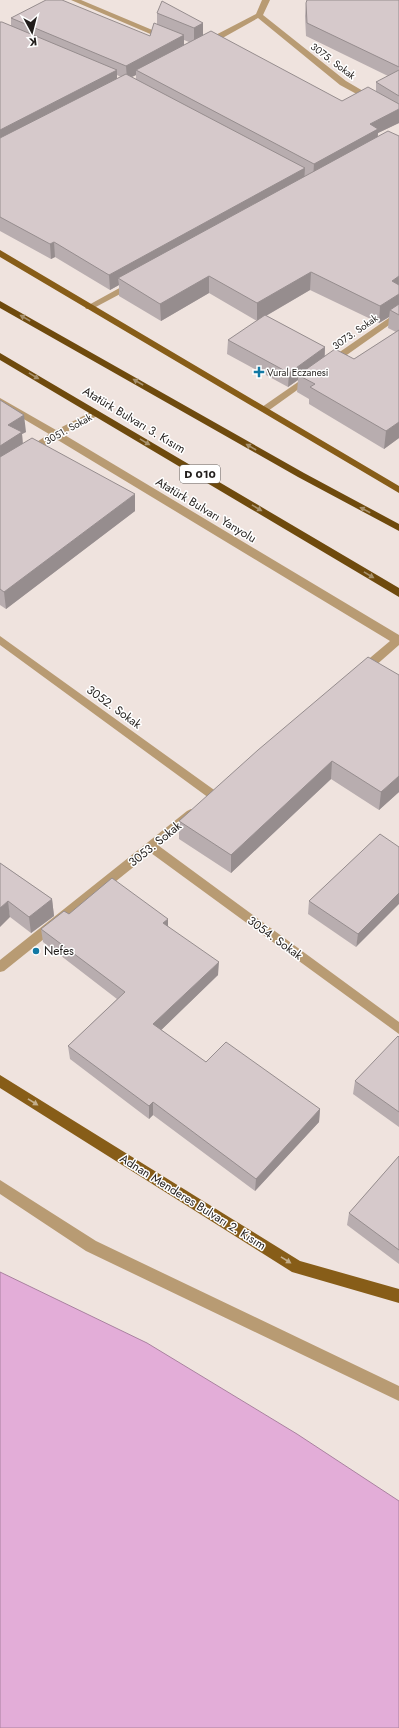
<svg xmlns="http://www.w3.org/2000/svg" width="399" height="1728" viewBox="0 0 399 1728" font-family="Jost,sans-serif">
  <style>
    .water { fill: #e3add8; stroke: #a9829f }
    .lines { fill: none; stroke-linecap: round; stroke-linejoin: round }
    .minor { fill: #b89b73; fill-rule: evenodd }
    .major { fill: #875d18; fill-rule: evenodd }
    .highway { fill: #6e4a0d; fill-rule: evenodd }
    .wall { fill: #b8adaf; fill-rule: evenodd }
    .shaded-wall { fill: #968d8e }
    .building { fill: #d6c9cb; stroke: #968d8e }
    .oneway { fill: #a8926e }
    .oneway2 { fill: #c3ae8c }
    .poi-dot { fill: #1279a4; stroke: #fff; stroke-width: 1.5 }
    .labels { text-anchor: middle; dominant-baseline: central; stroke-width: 3; stroke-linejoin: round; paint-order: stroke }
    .far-street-label { font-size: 10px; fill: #211d1b; stroke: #fff }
    .far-poi-label { font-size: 10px; fill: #211d1b; stroke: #fff; text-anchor: start }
    .shield { fill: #fff; stroke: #64615f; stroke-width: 1 }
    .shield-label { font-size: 11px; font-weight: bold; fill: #211d1b }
    .street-label { font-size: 12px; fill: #211d1b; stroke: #fff }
    .poi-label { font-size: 12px; fill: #211d1b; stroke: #fff; text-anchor: start }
  </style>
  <rect width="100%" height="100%" fill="#efe3de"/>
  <path class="water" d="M0,1272L147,1343L297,1434L399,1501V1728H0Z"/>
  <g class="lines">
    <path class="minor" d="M71,0H81L169,37L162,39Z
      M262,0H270L263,15L346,81L399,112V117L340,85L258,18L210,45H204V41L256,14Z
      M134,280L138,283L137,285L92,309H86L85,307Z
      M399,311V318L334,364H328V360Z
      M311,373L316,376L314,378L268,411H262V407Z
      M0,398L56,430L93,411H99V415L63,434L399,635V645L366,674H358L357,671L358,668L390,641L56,439L0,473V466L49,434L0,405Z
      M0,636L217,792L219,795L217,798H209L0,645Z
      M191,809L195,811L197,814L195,817L159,846L399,1022V1034L151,853L4,971L0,972V960L187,811Z
      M0,1180L96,1241L399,1386V1401L86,1251L0,1194Z"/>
    <path class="major" d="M0,250L399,486V493L0,257Z
      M0,1075L300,1261L399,1289V1303L292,1272L0,1088Z"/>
    <path class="highway" d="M0,301L304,473L399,524V531L298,477L0,308Z
      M0,353L399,588V597L0,360Z"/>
  </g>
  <path class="wall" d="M399,0V123L378,133V136H399V438L384,449L309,404V399L297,392L298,380L288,387L227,354L228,340L257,321L209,293L161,321L119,296V285L110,290L55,257L51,259L0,231V22L11,26V18L150,36L157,24V13L203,23V35L342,101L376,91V82L388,76L306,36L305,16L306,3ZM184,40L189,42L184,45ZM117,75L121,77L117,79ZM136,75V79L132,77ZM310,290L379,323L389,317L388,328L396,332L354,359L325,356V347L266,316Z
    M0,400L26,432L22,434L23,443L135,511L6,609L0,605Z
    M399,675V792L379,810L331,779L231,873L179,839V821Z
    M380,834L356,947L308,914L309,901Z
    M0,863L52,899L54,916L31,933L10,917Z
    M69,914L168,919V926L218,975L161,1030L206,1062L320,1109L319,1122L255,1191L153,1115L149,1119L70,1059L68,1046L117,999L43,942L41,929Z
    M399,1037V1127L353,1094L355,1081Z
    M399,1156V1264L347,1225L349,1213Z"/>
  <path class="shaded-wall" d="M203,23V40L194,44V28Z
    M184,35V49L136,70V75L127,79L126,66Z
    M117,70V84L0,145V130Z
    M399,109V123L378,133L377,143L313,178L314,164L370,124Z
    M305,168L304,183L118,278L119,285L110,290L109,275Z
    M54,242L55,257L51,259L50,244Z
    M311,272L310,290L257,321V303Z
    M209,276V293L161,321L160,304Z
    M399,276V292L392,281Z
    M399,294V311L390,310L389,317L379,323L380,306Z
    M325,347L324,362L298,375V380L288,387L289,373Z
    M24,415L26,432L22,434L23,449L0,464V446L8,425Z
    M399,422V438L384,449L386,431Z
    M135,494V511L6,609L4,592Z
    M332,761L331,779L231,873V855Z
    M399,776V792L379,810L381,792Z
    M399,893V904L356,947L358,934Z
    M52,899L54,916L31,933L29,917Z
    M8,901L10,917L0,927V908Z
    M168,919V932L163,923Z
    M219,962L218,975L154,1037L153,1024Z
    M153,1102V1115L149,1119V1106Z
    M320,1109L319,1122L255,1191L256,1179Z"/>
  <path class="building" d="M46,0H62L150,36L154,23L184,35L126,66L11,18Z
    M307,0H399V67L307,23L306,3Z
    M162,1L203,23L194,28L157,13Z
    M0,22H2L117,70L0,130Z
    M211,31L342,101L368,87L399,104V109L370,124L378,129L314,164L136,70Z
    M399,70V96L376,82Z
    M126,74L305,168L109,275L54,242L50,244L0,217V138Z
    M388,131L399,136V276L392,281L399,285V294L380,306L311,272L257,303L209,276L160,304L118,278Z
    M399,304V315L390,310Z
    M265,315L325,347L289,373L228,340Z
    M399,330V422L386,431L310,387L315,384L298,375L335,349L354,359Z
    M0,400L24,415L8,425L22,432L0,446Z
    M32,438L135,494L4,592L0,589V457Z
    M368,657L399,675V776L381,792L332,761L231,855L179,821L258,750Z
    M380,834L399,847V893L358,934L309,901Z
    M0,863L52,899L29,917L8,901L0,908Z
    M112,878L168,919L163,923L219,962L153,1024L206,1062L226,1042L320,1109L256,1179L153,1102L149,1106L68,1046L125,992L41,929L64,911L69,914Z
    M398,1036L399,1037V1112L355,1081Z
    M399,1156V1250L349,1213Z"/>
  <defs><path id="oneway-solid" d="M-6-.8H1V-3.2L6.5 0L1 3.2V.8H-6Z"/></defs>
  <g class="oneway">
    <use href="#oneway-solid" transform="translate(25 318) rotate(-150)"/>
    <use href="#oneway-solid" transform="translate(34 376) rotate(31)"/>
    <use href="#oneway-solid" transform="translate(138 382) rotate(-150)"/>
    <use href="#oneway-solid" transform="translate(145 442) rotate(31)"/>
    <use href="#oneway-solid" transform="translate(251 447) rotate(-150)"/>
    <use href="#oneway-solid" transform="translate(257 508) rotate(31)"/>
    <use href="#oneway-solid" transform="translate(365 510) rotate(-152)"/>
    <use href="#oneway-solid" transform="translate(369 575) rotate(31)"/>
  </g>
  <g class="oneway2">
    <use href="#oneway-solid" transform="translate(33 1102) rotate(32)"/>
    <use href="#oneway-solid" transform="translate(286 1260) rotate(32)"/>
  </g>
  <g class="poi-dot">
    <path d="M257 366h4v4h4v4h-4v4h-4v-4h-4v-4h4z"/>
    <circle cx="36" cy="951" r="4"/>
  </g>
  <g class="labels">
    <g class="far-street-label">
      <text transform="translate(333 61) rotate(37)">3075. Sokak</text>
      <text transform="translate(355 332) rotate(-35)">3073. Sokak</text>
      <text transform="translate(68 429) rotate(-29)">3051. Sokak</text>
    </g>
    <g class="far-poi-label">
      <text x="267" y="372">Vural Eczanesi</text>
    </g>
    <rect class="shield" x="180" y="465" width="40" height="18" rx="3"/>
    <g class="shield-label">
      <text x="200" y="474">D 010</text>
    </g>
    <g class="street-label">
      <text transform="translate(134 420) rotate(31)">Atatürk Bulvarı 3. Kısım</text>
      <text transform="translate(206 510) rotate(31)">Atatürk Bulvarı Yanyolu</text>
      <text transform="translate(114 707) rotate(36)">3052. Sokak</text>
      <text transform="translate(155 844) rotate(-39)">3053. Sokak</text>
      <text transform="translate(275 938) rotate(36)">3054. Sokak</text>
      <text transform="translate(193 1202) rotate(32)">Adnan Menderes Bulvarı 2. Kısım</text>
    </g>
    <g class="poi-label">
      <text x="44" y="951">Nefes</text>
    </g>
  </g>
  <g transform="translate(32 32) rotate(173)" stroke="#ffffff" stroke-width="3" paint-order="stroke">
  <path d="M0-3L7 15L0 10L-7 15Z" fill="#211d1b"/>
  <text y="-6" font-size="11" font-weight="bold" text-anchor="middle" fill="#211d1b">K</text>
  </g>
</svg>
